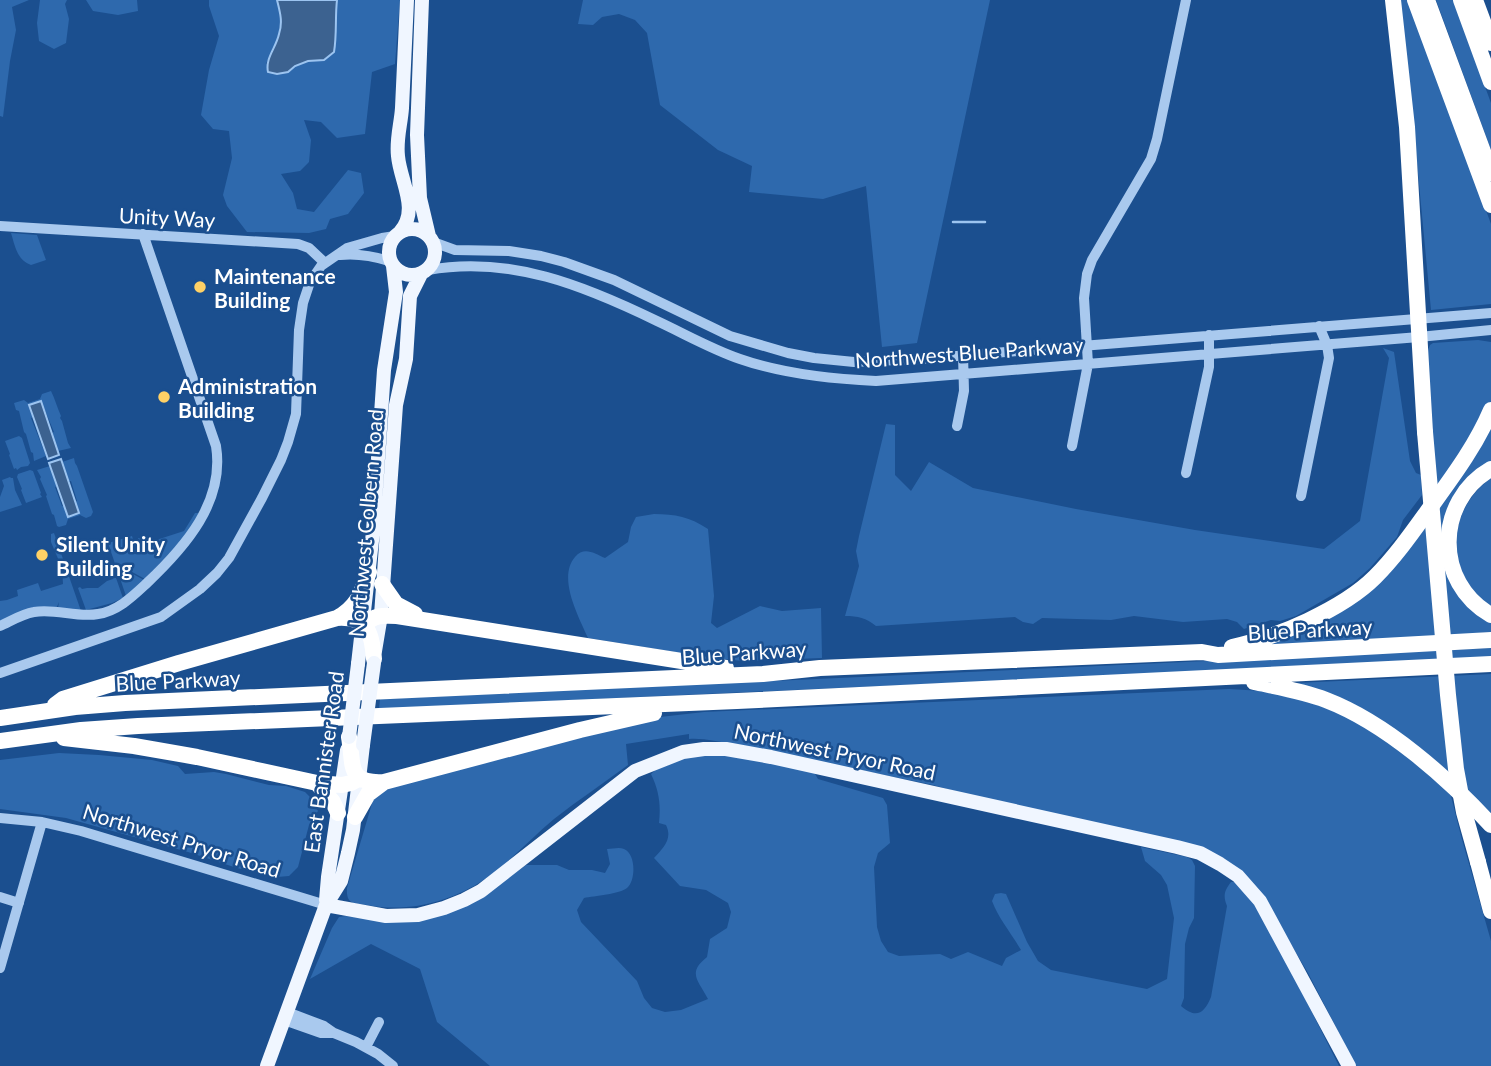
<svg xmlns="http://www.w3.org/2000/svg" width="1491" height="1066" viewBox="0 0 1491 1066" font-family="Lato,sans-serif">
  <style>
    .green { fill: #2e69ad }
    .water { fill: #3c6290; stroke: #9cc4f0; stroke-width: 2 }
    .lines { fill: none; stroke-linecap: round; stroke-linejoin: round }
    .stream { stroke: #9cc4f0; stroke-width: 2.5 }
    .minor { stroke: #a9c9ee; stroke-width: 10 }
    .major { stroke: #f0f6ff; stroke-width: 14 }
    .highway { stroke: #fff; stroke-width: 16 }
    .major-bridge { stroke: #f0f6ff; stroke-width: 14 }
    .highway-bridge { stroke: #fff; stroke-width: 16 }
    .poi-dot { fill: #ffd166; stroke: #1b4f8f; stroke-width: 2.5 }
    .labels { text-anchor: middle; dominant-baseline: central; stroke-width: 5; stroke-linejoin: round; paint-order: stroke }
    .street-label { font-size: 21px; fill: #fff; stroke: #1b4f8f }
    .poi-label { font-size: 21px; font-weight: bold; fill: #fff; stroke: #1b4f8f; text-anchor: start }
  </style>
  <rect width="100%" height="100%" fill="#1b4f8f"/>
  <path class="green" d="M0,0H29L12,7L16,30L10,61L3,117L0,116Z
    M40,0H67L65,4L69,19L66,43L54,49L39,41L37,23Z
    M86,0H137L138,11L118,15L93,11Z
    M209,0H277C284,31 279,36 266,64L288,72C299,62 310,61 324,60L336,41L335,23L337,0H400L395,64L372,72L365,134L337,138L321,122L304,120L311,140L309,162L300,171L281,174L293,193L297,209L314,212L348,170L361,173L364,193L348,214L330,219L326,229L309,233L247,232L227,206L223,195L232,158L229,131L213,129L201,115L209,70L219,36L209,6Z
    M583,0H990L917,343L882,347L866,186L823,199L749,192L752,166L718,150L660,105L647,33L635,20L619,14L602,17L593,25L578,24Z
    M1396,0H1408L1491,224V304L1431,310L1416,152Z
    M1436,0H1453L1491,103V150Z
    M11,233L37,235L46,260L31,265C17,260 15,246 11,233Z
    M1478,340L1491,342V401L1483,420L1436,493L1427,353L1430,345L1433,343Z
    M1383,348L1394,352L1410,461L1416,473L1421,475L1422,495L1403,520L1397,537L1370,568L1353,583L1296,616L1280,621L1271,620L1244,629L1237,622L1227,619L1183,622L1134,616L1111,620L1042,618L1033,624L1023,622L1015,617L876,626C866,618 858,616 845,616L859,566L856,551L859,536L886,424L895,425V475L911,491L929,462L973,488L1076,509L1195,530L1324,549L1360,521L1389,358Z
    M51,391C55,399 57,407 61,416L60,418L62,421L68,443L71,448L58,451L52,433L54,432L41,401L30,405L33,417L31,418L46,456L34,461L33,453L31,452L26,434L24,432L19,411L16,410L14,403L24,400L28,403L40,399L42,394Z
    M1491,423V464L1483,469L1444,551L1491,622V632L1456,635L1267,645L1354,601Z
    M19,436L22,438L30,463L28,466L21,467L17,470L16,468L14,469L9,455L10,454L5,441Z
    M74,458L75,463L77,466L93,512L91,516L86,518L80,515L68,519L66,525L59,527L57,526L54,515L52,514L46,496L47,495L40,479L41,477L37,470L50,466L57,486L55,487L62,506H64L68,517L79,513L75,502L77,501L71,481H68L62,462Z
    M30,470L33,471L41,493L40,494L42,497L26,503L21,490L22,489L17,477L18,474Z
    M10,477L11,478H13L15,490L22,505L0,512V497L4,486L2,480Z
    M1491,478V610C1485,603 1477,597 1472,590C1445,552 1454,505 1491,478Z
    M195,513H198V516L183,539L145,579L121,566L120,567L144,580L126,596L108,543L132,536L137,552H140L141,549L138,538H141L144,542L147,543L184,531Z
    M654,514C675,514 690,517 708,529L714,596L711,623L717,628L760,606L782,611L821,608L822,658L742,661L706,657L588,638C579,617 557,578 575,557C584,546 594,553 605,558L628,542L631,527L636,517Z
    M54,533L81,611L58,608L59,602L56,609L0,622V601L7,600L18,596L17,590L38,583L41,591L63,584L62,568L51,542V534Z
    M115,575L123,598L112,603L86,610L78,588L80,587L82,589L87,588H98L107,581L113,579L112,576Z
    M1491,648V658L379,709L380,699Z
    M1491,674V820L1439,769L1295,683Z
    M1229,689L1263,691L1309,700L1356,721L1398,749L1450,792L1461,836L1491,941V1066H1356L1308,973L1264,899L1238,870L933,785L733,744C718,742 705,738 689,739V734L626,744L628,765C604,783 578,800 554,819C531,838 510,862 485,879C451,902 408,913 367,905C354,903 346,905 347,888L373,800L381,789L660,717L704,712Z
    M59,753L99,755L152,760L178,766L185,774L214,772L226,774L269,785L286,786L305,792L310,797L318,811L309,825L298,867L289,876L277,877L237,868L188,852L66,818L0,809V760Z
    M714,754L732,755L814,772L818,779L883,798L887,805L890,843L878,853L874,867L877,927L881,941L888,952L899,956L940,954L951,959L968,952L1002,966L1006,958L1021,950C1011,933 999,919 992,901L995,894L1001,893L1006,894L1027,942L1038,961L1051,970L1147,989L1167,979L1174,918L1167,885L1161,875L1145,861L1141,847L1187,857L1192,860L1195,866L1194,918L1189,928L1185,944L1184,998L1181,1006C1196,1019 1204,1014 1211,997L1227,906C1223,896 1224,891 1231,882H1236L1253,902L1274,937L1339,1066H490L437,1022L420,969L371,944L310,979L332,928L339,917L346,916L389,922L480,898L526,865H557L569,870H592L605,873L610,864L607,849C613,849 619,847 624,849C636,854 636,880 627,888C620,894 594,896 584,898L577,910L581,922L637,981L644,998L652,1008L665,1012L681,1010L708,999C698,980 687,973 707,957L710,939L727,928L731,912L728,903L706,890L680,886L654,858C663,848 673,839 666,825L659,823C661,804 659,791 651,774L661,765L688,757Z"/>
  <path class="water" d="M277,0H337C335,17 337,35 334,52L324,60L308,61L295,66L288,72L277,74L268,72C265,58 276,48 279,34C283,22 280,12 277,0Z
    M41,401L59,455L48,459L29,405Z
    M61,459L79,513L68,517L49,463Z"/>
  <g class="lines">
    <path class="stream" d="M953,222H985"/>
    <path class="minor" d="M0,226L298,244L309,248L325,263
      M433,242L455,250L509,251L541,256L564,262L614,280L730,336L788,353L814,358L854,362L920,359L1491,313
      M340,255C358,253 373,256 389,261
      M428,270C510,255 585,286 657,321C685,334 711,349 740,359C783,374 830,379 876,381L1419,337L1491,330
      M957,426L964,391L963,355
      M1072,446L1088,364L1084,298L1087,274L1092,260L1151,159L1157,139L1186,0
      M1186,473L1209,367V335
      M1301,496L1329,358L1327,345L1319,326
      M0,626C11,621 22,614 34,612C55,608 77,618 98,614C118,611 133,596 147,583C185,547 225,502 216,446L143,234
      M0,673L161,617L200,589L217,573L229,558L262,498L281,460L288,442L296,414L299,330L303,303L310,282L321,266L347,248L382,238L395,236
      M0,818L42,822L81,831L326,905
      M0,897L19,903
      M0,968L42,822
      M287,1012L324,1026L334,1033L356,1042L378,1054L393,1066
      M284,1020L321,1033H334
      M366,1047L379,1022"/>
    <path class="major" d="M422,0L417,135L420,198L429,236
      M389 252a23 23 0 1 1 46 0a23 23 0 1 1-46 0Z
      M400,232C420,210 400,181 398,156C396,139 401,124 402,108C404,72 405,36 407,0
      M375,651L381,615L396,405L406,359L410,296L421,274
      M358,664L373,532L384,370L396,292L393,266
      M326,900L328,877L347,750
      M326,905L386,916L418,915L444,908L464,900L481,891L635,771L683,752L704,749H726L771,757L1177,847L1200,853L1220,864L1238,876L1260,901L1349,1066
      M267,1066L326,905L341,881L348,853L353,830L363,745"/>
    <path class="highway" d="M1393,0L1407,127L1425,432
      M1415,0L1491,205
      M1427,0L1491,173
      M1461,0L1491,82
      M1475,0L1491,43
      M1491,469C1435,501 1434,583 1491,615
      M382,584L396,604L415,614
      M337,618C358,606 361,593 369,572
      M364,625C374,615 383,615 397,616L726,668
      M1232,647C1276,638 1343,609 1375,577C1398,554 1416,527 1435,501C1456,472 1477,443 1491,410
      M1254,682C1278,687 1303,691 1326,700C1386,723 1448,778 1491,825
      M55,705L63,699L179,663L337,618C368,616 372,633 374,659
      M0,718L75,707L125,703L763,674L820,668L1202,652L1218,655L1491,640
      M349,737C354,765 346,784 384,782L580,730L654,713
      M64,738L134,746L197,757L317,783L342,785L351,783L360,778
      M0,741L81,730L138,726L737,701L1491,664
      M317,783L333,802L338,813
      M355,817L368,794L384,782
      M1478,862L1491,911"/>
    <path class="major-bridge" d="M349,737L358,664
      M363,745L374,663"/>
    <path class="highway-bridge" d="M1425,432L1448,695L1456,769L1464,812L1478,862"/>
  </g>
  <g class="poi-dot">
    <circle cx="200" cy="287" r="7"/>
    <circle cx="164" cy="397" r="7"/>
    <circle cx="42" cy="555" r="7"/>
  </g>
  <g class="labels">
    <g class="street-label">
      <text transform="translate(167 217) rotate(3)">Unity Way</text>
      <text transform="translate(969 352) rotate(-4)">Northwest Blue Parkway</text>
      <text transform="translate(365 523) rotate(-85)">Northwest Colbern Road</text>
      <text transform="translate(1310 629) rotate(-3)">Blue Parkway</text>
      <text transform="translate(744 652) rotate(-4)">Blue Parkway</text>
      <text transform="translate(178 680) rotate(-3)">Blue Parkway</text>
      <text transform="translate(835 751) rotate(12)">Northwest Pryor Road</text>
      <text transform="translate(323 762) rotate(-82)">East Bannister Road</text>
      <text transform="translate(182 840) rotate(17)">Northwest Pryor Road</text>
    </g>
    <g class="poi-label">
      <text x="214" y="275">Maintenance<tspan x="214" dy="24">Building</tspan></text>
      <text x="178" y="385">Administration<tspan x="178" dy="24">Building</tspan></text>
      <text x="56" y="543">Silent Unity<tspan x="56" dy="24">Building</tspan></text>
    </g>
  </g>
</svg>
